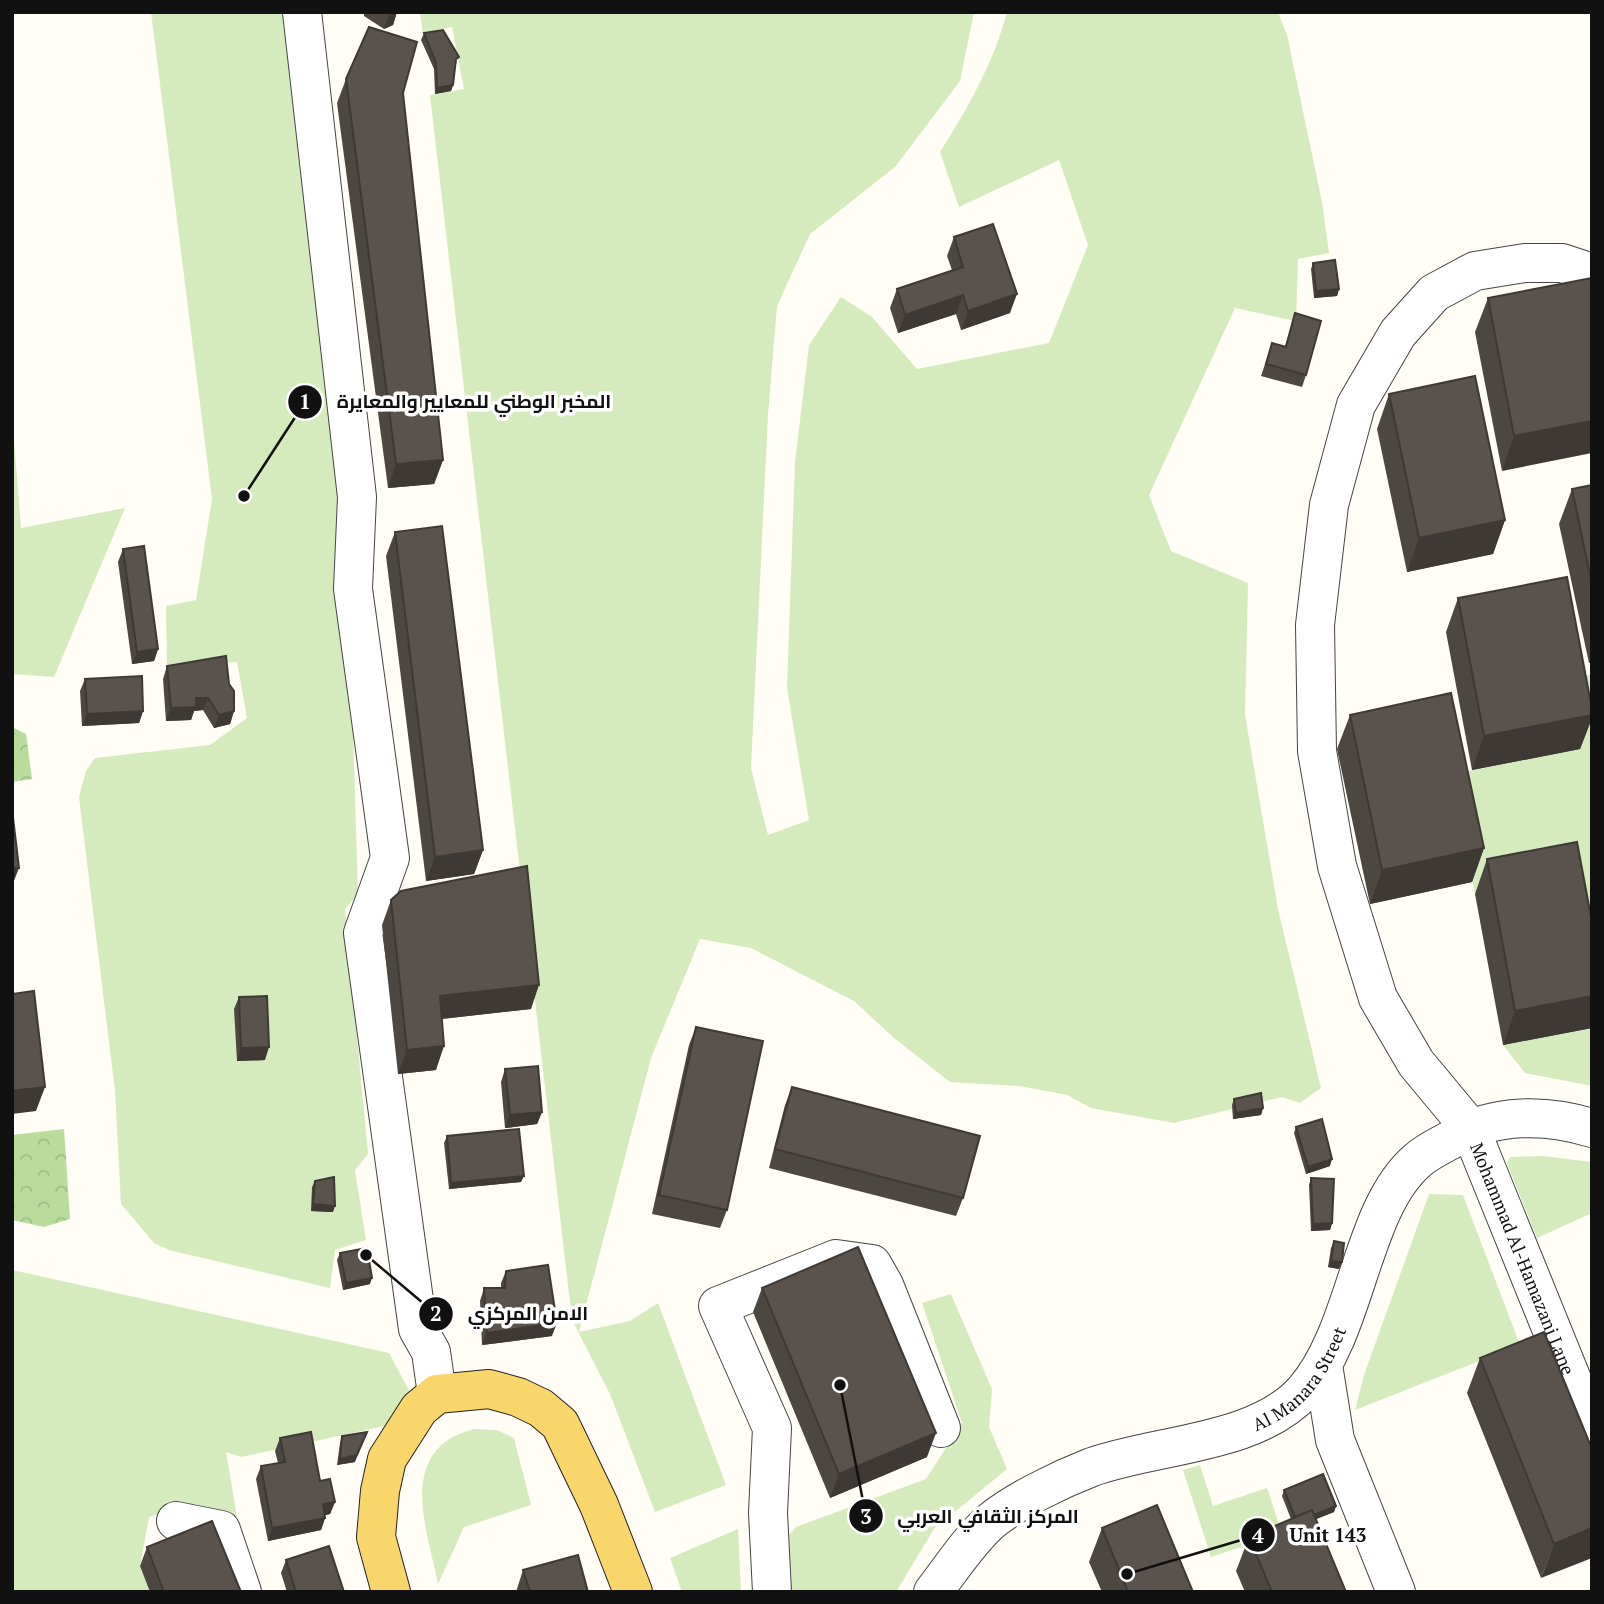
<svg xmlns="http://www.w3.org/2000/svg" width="1604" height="1604" viewBox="0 0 1604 1604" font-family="'PT Serif',Cairo,serif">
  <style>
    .grass { fill: #d5ebbd }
    .forest { fill: url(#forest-crowns) }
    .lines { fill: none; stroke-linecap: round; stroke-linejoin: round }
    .minor-casing { stroke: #444; stroke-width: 40 }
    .major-casing { stroke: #222; stroke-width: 40 }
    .minor { stroke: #fff; stroke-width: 38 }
    .major { stroke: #f9d66b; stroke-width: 38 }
    .wall { fill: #4d4742 }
    .shaded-wall { fill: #3f3936 }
    .building { fill: #5a524d; stroke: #3f3936; stroke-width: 2 }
    .labels { text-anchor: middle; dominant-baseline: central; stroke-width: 7; stroke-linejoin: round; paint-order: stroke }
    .street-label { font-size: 18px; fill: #111; stroke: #fff }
    .leader { fill: none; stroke: #111; stroke-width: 2.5 }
    .callout-dot { fill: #111; stroke: #fff; stroke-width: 2.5 }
    .mark-label { font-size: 21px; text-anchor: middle; font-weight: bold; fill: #fff }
    .callout-label { font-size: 19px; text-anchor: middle; font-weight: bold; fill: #111; stroke: #fff; stroke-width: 7; stroke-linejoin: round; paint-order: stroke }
  </style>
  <defs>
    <pattern id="forest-crowns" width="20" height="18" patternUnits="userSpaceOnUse" patternTransform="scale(1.75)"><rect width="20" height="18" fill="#b9dc9c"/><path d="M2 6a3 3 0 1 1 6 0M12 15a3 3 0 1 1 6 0" fill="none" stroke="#9ebc85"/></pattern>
  </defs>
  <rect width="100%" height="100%" fill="#fffdf5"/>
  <path class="grass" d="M151,12H292L345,469L358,894L345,909L368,1154L355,1170L366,1240L335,1250L330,1288L169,1250L154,1243L121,1204L115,1091L79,797L86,771L95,758L210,745L247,718L237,662L167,667L166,606L196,600L212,499Z
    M420,12H974L960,81L895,167L810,234L777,306L768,414L751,768L768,835L809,820L787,688L795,462L809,345L841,297L872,317L917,369L1049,343L1088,245L1059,160L959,207L940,152C968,108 994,62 1007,12H1278L1287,35L1322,202L1329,253L1298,259L1296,321L1235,308L1149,495L1171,551L1248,583L1245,715L1278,909L1321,1088L1300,1103L1282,1097L1174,1123L1091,1108L1067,1095L1020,1086L950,1082L894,1038L854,1001L751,948L700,939L651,1058L579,1332L630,1321L658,1303L726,1485L655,1512L610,1394L572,1320L430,95L464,89L452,27L423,34Z
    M12,414L21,528L125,508L54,677L12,674Z
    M1592,674V1022L1564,877L1475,894L1449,775L1580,749L1568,681Z
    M1592,1028V1086L1525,1073L1503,1045Z
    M1542,1156L1592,1162V1213L1537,1238L1507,1163L1510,1157Z
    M1429,1194L1463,1195L1520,1345L1355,1410L1364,1375Z
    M12,1270L389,1353L412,1396L389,1425L241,1457L226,1452L237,1517L195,1504L149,1517L140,1566L150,1592H12Z
    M951,1294L992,1389L989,1427L1007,1469L934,1529L896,1592H786L785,1540L796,1527L926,1479L962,1423L922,1303Z
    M473,1429L497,1430L514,1438L531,1505L464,1527L438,1584C430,1540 402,1471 448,1440C455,1435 465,1432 473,1429Z
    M1200,1465L1213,1506L1267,1488L1282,1533L1211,1557L1183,1470Z
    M738,1529L741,1592H682L670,1558Z"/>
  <path class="forest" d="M12,727L26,734L32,779L12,782Z
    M64,1129L70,1219L44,1227L12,1220V1135Z"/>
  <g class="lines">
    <defs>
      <g id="minor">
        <path d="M302,12L357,497L353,589L390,858L363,933L418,1329L431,1352L437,1394"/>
        <path id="s1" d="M1592,273L1562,263H1525L1475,271L1434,293L1398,333L1356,405L1329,505L1315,625L1317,751L1337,866L1378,998L1416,1063L1470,1128L1592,1429"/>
        <path d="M1323,1365L1335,1440L1396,1592"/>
        <path d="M176,1521L221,1530L242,1592"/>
        <path d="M772,1592L768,1513L772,1428L718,1306L836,1259L872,1264L884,1285L941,1428"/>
        <path id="s2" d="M933,1592C951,1569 968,1542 990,1522C1015,1501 1061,1479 1092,1467C1156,1444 1257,1444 1304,1391C1358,1330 1360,1209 1418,1160C1428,1151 1442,1145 1454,1138C1494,1113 1547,1114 1592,1128"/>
      </g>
      <path id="major" d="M391,1592L376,1537L380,1491L387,1459L419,1409L437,1394L489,1389L518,1397L541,1408L560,1424L599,1505L633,1592"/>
    </defs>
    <use href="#minor" class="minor-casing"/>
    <use href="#major" class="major-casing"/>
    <use href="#minor" class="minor"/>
    <use href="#major" class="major"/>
  </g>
  <path class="wall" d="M364,12H397L393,25L384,29L364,16Z
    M424,33L457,63L455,64L453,85L451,91L435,94L434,69L421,40Z
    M346,79L403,93L443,460L434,484L388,488L337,103Z
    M954,237L1010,313L961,330L956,314L898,333L890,308L897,289L952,270L947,256Z
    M1313,263L1339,289L1337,296L1314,298L1311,269Z
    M1592,278L1502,471L1475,332L1488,298Z
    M1295,313L1306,375L1302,387L1261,376L1272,343L1285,346Z
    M1389,394L1505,520L1493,554L1407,572L1377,429Z
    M1592,485V662L1589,663L1559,524L1572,489Z
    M395,532L483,850L474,874L426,881L386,556Z
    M123,549L158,649L154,661L132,664L118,562Z
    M1458,598L1592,709V718L1580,749L1472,770L1446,632Z
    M167,666L229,684L234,711L230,724L214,728L203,710L194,711L191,720L166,721L163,679Z
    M85,679L143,711L139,723L82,726L80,691Z
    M1350,715L1484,848L1472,882L1370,904L1337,749Z
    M1487,859L1592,922V1028L1503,1045L1475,894Z
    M391,900L531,1009L442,1019L436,1070L398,1074L382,925Z
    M239,997L265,1060L237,1061L234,1009Z
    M696,1027L727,1210L720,1228L652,1214L689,1045Z
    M505,1069L542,1112L537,1124L505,1128L501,1082Z
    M792,1087L963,1198L956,1216L769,1168L785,1105Z
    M1234,1099L1263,1108L1261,1115L1233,1119L1232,1105Z
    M1296,1127L1330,1166L1306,1174L1294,1133Z
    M447,1136L521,1182L449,1189L444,1143Z
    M1311,1178L1332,1223L1330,1230L1311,1231L1309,1185Z
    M315,1181L333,1212L311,1211L312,1187Z
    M1334,1241L1339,1269L1328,1267L1331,1248Z
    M340,1253L370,1284L343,1290L337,1260Z
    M506,1271L552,1336L482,1345L480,1301L484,1288H501V1283Z
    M762,1288L927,1457L830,1498L753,1312Z
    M1480,1358L1592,1449L1541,1578L1467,1393Z
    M342,1436L355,1462L337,1465L340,1443Z
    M280,1438L320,1481L335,1502L330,1514L325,1515V1518L321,1530L268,1541L256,1479L261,1466L278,1463L275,1451Z
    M1284,1490L1336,1506L1334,1512L1316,1519L1346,1592H1245L1236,1571L1249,1537L1291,1519L1282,1496Z
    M1102,1528L1193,1592H1102L1089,1562Z
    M147,1547L241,1592H150L140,1566Z
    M286,1560L344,1592H287L281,1573Z
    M523,1570L588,1592H516Z"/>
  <path class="shaded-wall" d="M390,12H397L393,25L384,29Z
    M453,85L451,91L435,94L437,88Z
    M1339,289L1337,296L1314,298L1316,291Z
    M1017,294L1010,313L961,330L968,311Z
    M963,295L956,314L898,333L905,315Z
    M1592,421V453L1502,471L1514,436Z
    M443,460L434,484L388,488L396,464Z
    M1505,520L1493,554L1407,572L1419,538Z
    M158,649L154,661L132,664L137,652Z
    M196,698H208L203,710L194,711L191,720L166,721L171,708Z
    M143,711L139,723L82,726L87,714Z
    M234,711L230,724L214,728L219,715Z
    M1592,715V718L1580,749L1472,770L1484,736Z
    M1484,848L1472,882L1370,904L1382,870Z
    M483,850L474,874L426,881L435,857Z
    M12,868H19L12,886Z
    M539,985L531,1009L431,1020L440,996Z
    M1592,996V1028L1503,1045L1515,1011Z
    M444,1046L436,1070L398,1074L407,1050Z
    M269,1047L265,1060L237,1061L241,1048Z
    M45,1087L36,1111L12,1114V1091Z
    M1263,1108L1261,1115L1233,1119L1236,1113Z
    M542,1112L537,1124L505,1128L510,1115Z
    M1332,1159L1330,1166L1306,1174L1308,1167Z
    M524,1176L521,1182L449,1189L451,1183Z
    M313,1204L335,1206L333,1212L311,1211Z
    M1332,1223L1330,1230L1311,1231L1313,1224Z
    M1331,1261L1342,1262L1339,1269L1328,1267Z
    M372,1278L370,1284L343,1290L346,1283Z
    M557,1323L552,1336L482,1345L487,1333Z
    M367,1432L355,1462L337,1465L340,1459Z
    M936,1433L927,1457L830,1498L839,1474Z
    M335,1502L330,1514L318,1517L323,1504Z
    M1336,1506L1334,1512L1294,1528L1297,1522Z
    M325,1518L321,1530L268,1541L272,1528Z
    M1592,1528V1558L1541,1578L1554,1544Z"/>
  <path class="building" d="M369,27L417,42L403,93L443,460L396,464L346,79Z
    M443,30L459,57L456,59L453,85L437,88L436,63L424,33Z
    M993,224L1017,294L968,311L963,295L905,315L897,289L963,267L954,237Z
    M1335,260L1339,289L1316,291L1313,263Z
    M1592,278V421L1514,436L1488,298Z
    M1295,313L1321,321L1306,375L1266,364L1272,343L1286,347Z
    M1475,376L1505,520L1419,538L1389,394Z
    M1592,485V585L1572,489Z
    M442,526L483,850L435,857L395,532Z
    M144,546L158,649L137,652L123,549Z
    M1567,577L1592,709V715L1484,736L1458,598Z
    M226,656L229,684L234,691V711L219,715L208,698H196V707L171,708L167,666Z
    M142,676L143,711L87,714L85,679Z
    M1451,693L1484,848L1382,870L1350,715Z
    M12,809L19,868H12Z
    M1577,842L1592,922V996L1515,1011L1487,859Z
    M527,866L539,985L440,996L444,1046L407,1050L391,900L401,891Z
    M34,991L45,1087L12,1091V994Z
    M267,996L269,1047L241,1048L239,997Z
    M696,1027L763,1041L727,1210L659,1195Z
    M538,1066L542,1112L510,1115L505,1069Z
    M792,1087L980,1136L963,1198L775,1149Z
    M1261,1093L1263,1108L1236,1113L1234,1099Z
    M1322,1119L1332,1159L1308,1167L1296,1127Z
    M519,1129L524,1176L451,1183L447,1136Z
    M334,1177L335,1206L313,1204L315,1181Z
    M1311,1178L1334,1179L1332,1223L1313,1224Z
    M1334,1241L1344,1243L1342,1262L1331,1261Z
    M858,1247L936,1433L839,1474L762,1288Z
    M367,1248L372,1278L346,1283L340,1253Z
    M548,1265L557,1323L487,1333L484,1288H505L506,1271Z
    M1544,1332L1592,1449V1528L1554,1544L1480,1358Z
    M311,1432L320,1481L330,1479L335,1502L323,1504L325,1518L272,1528L261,1466L285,1462L280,1438Z
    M367,1432L357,1455L340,1459L342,1436Z
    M1323,1474L1336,1506L1314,1515L1312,1510L1295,1517L1284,1490Z
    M1157,1505L1193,1592H1128L1102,1528Z
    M1312,1510L1346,1592H1272L1249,1537Z
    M212,1521L241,1592H164L147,1547Z
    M329,1546L344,1592H296L286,1560Z
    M578,1555L588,1592H530L523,1570Z"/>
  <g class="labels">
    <g class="street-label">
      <text stroke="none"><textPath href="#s1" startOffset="1209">Mohammad Al-Hamazani Lane</textPath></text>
      <text stroke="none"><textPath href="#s2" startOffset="441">Al Manara Street</textPath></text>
    </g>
  </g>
  <path class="leader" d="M244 496L305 402M366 1255L436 1314M840 1385L866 1516M1127 1574L1258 1535"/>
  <g class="callout-dot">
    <circle cx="244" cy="496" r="7"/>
    <circle cx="366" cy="1255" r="7"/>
    <circle cx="840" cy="1385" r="7"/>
    <circle cx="1127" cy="1574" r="7"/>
    <circle cx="305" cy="402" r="18"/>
    <circle cx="436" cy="1314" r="18"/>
    <circle cx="866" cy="1516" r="18"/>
    <circle cx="1258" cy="1535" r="18"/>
  </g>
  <g class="mark-label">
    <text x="305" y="409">1</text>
    <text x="436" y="1321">2</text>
    <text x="866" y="1524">3</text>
    <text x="1258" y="1543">4</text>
  </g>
  <g class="callout-label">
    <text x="474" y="408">المخبر الوطني للمعايير والمعايرة</text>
    <text x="528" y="1320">الامن المركزي</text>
    <text x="988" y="1523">المركز الثقافي العربي</text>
    <text x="1328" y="1542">Unit 143</text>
  </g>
  <rect width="1604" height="1604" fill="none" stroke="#111111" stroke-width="28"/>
</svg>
